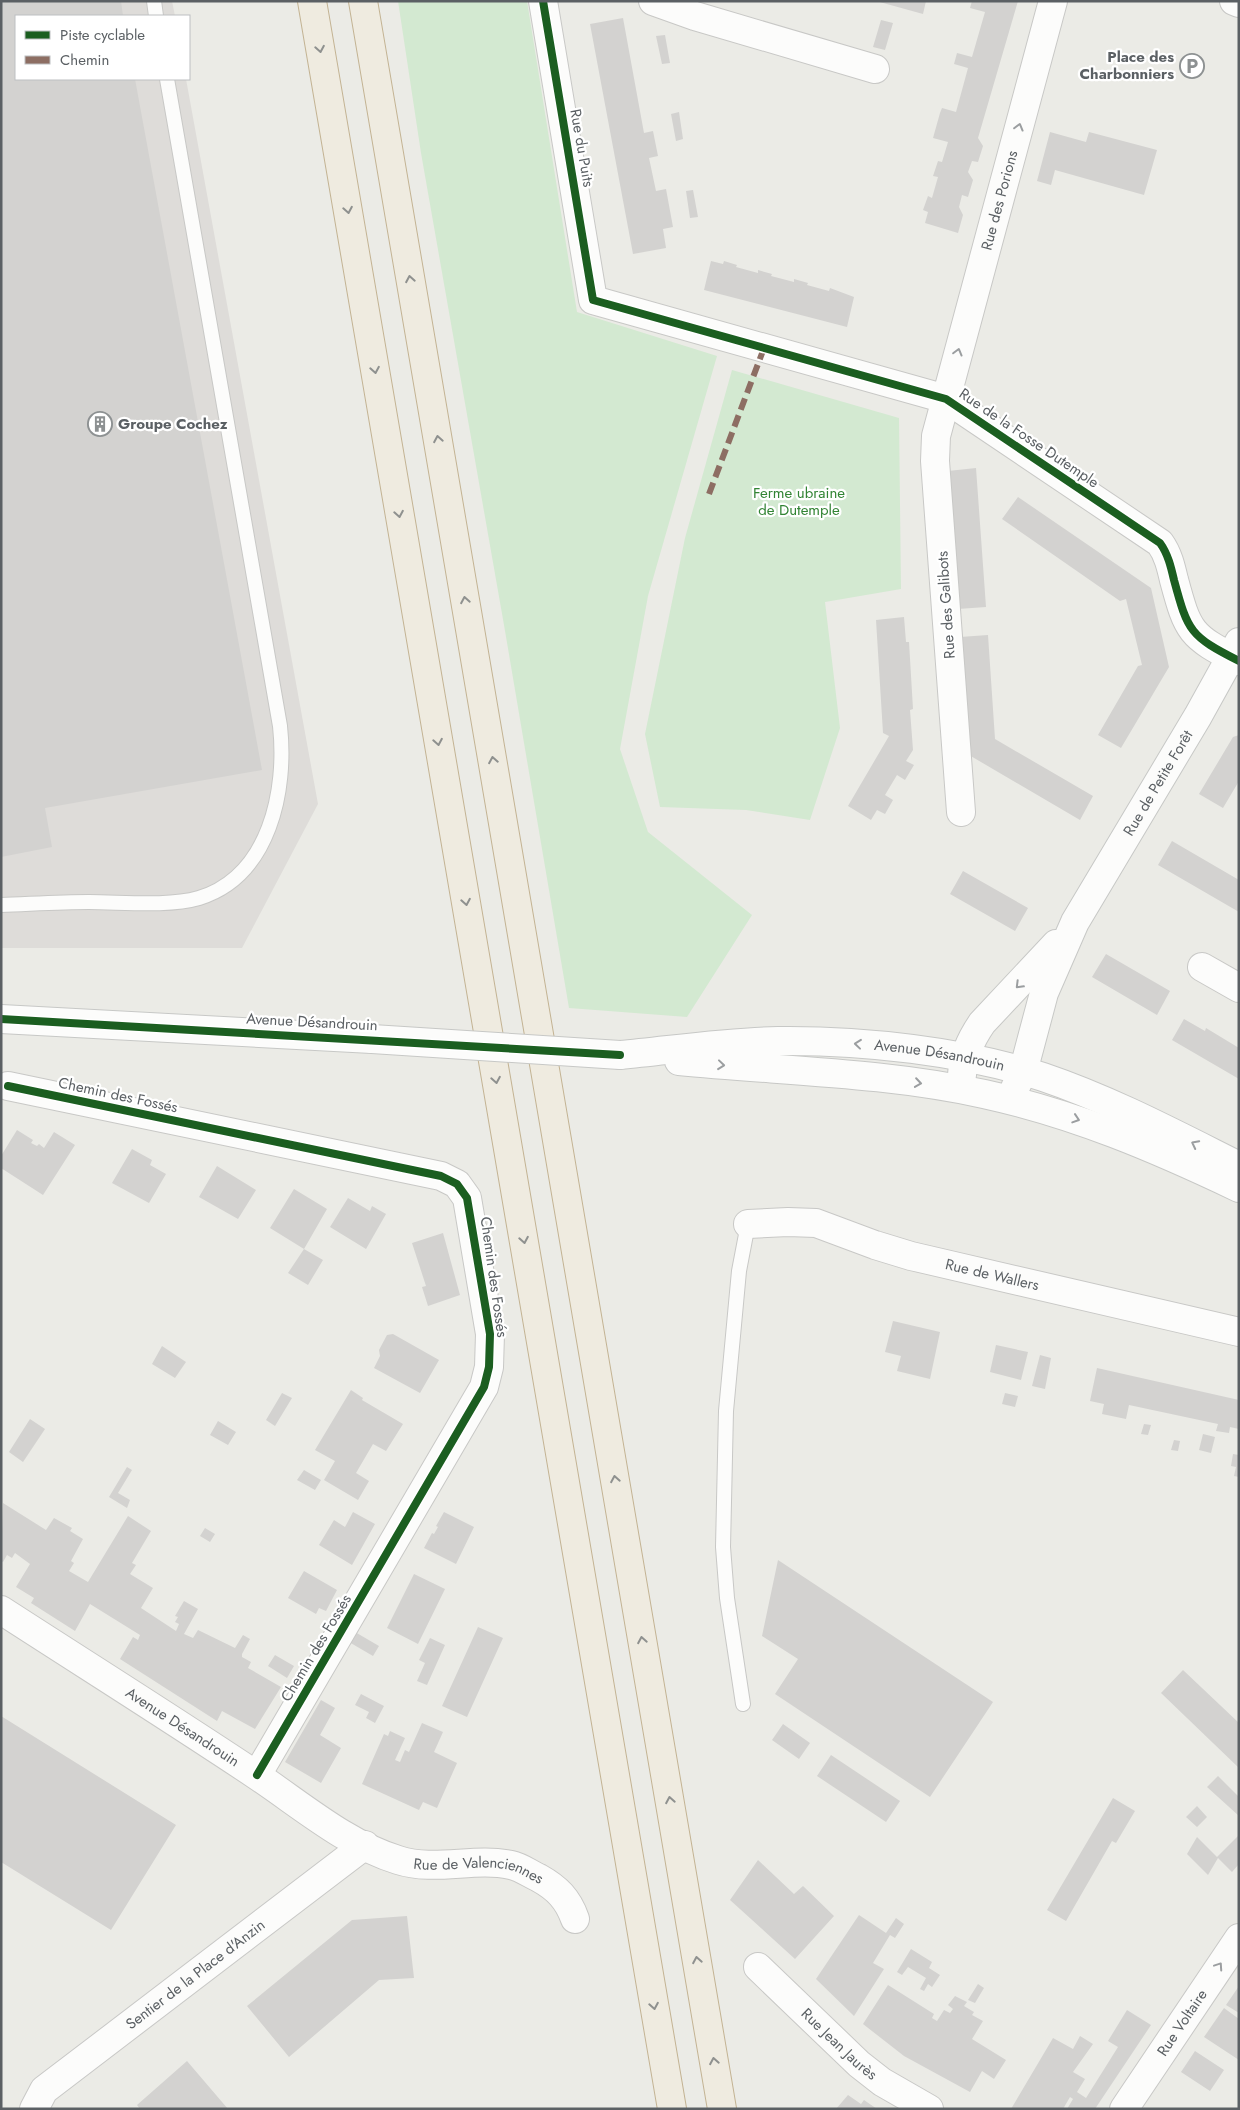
<svg xmlns="http://www.w3.org/2000/svg" width="1240" height="2110" viewBox="0 0 1240 2110" font-family="Jost,sans-serif">
  <style>
    .industrial { fill: #dedcd9 }
    .green { fill: #d3e9d1 }
    .building { fill: #d3d2d0 }
    .lines { fill: none; stroke-linecap: round; stroke-linejoin: round }
    .lane-casing { stroke: #c8c8c6; stroke-width: 16 }
    .street-casing { stroke: #c8c8c6; stroke-width: 30 }
    .secondary-casing { stroke: #c7c8c6; stroke-width: 30 }
    .highway-casing { stroke: #c3b393; stroke-width: 30 }
    .lane { stroke: #fcfcfb; stroke-width: 14 }
    .street { stroke: #fcfcfb; stroke-width: 28 }
    .secondary { stroke: #fcfcfb; stroke-width: 28 }
    .highway { stroke: #efebe0; stroke-width: 28 }
    .secondary-bridge-casing { stroke: #c7c8c6; stroke-width: 30; stroke-linecap: butt }
    .secondary-bridge { stroke: #fcfcfb; stroke-width: 28 }
    .quiet { stroke: #8d6e63; stroke-width: 6; stroke-dasharray: 12 6; stroke-linecap: butt }
    .cycleway-casing { stroke: #fff; stroke-width: 11 }
    .cycleway { stroke: #1b5e20; stroke-width: 8 }
    .oneway { stroke: #8f918f }
    .oneway2 { stroke: #9b9ea0 }
    .labels { text-anchor: middle; dominant-baseline: central; stroke-width: 4.5; stroke-linejoin: round; paint-order: stroke }
    .poi-label { font-size: 15px; font-weight: bold; fill: #5b6064; stroke: #fff; text-anchor: end }
    .street-label { font-size: 15px; fill: #5b6064; stroke: #fff }
    .park-label { font-size: 15px; fill: #328434; stroke: #fff }
  </style>
  <rect width="100%" height="100%" fill="#ebebe6"/>
  <path class="industrial" d="M1,1H172L175,16H16V79H186L318,804L242,948H1Z"/>
  <path class="green" d="M398,1H527L577,312L717,356L648,596L620,749L648,832L752,915L687,1017L569,1008L504,625L421,153Z
    M732,370L899,418L901,589L825,602L840,728L810,820L746,810L660,807L645,734L685,538Z"/>
  <path class="building" d="M1,1H121L123,16H16V79H135L262,770L45,808L52,847L1,857Z
    M876,1H926L923,14Z
    M972,1H1018L978,138L983,146L978,162L972,161L968,172L973,180L968,197L962,195L959,207L963,215L958,233L925,223L928,212L923,210L928,196L932,198L938,177L933,176L938,161L942,162L948,142L933,138L940,113L942,108L956,112L968,68L954,64L957,53L972,57L985,12L970,8Z
    M623,18L644,133L653,131L658,156L649,158L656,191L666,189L673,227L663,229L666,248L633,254L590,24Z
    M881,20L893,23L885,50L873,47Z
    M665,35L670,63L662,64L656,36Z
    M679,112L683,139L676,141L671,114Z
    M1050,132L1086,142L1089,132L1157,150L1144,195L1055,170L1051,185L1037,181Z
    M693,190L698,217L690,218L686,191Z
    M711,261L723,264L724,261L737,265L736,267L758,273V270L772,274L771,276L794,282V279L808,283L807,285L829,291L830,288L854,297L847,327L704,290Z
    M976,468L986,607L958,609L948,471Z
    M1018,497L1151,588L1169,667L1121,748L1098,735L1138,666L1142,665L1126,599L1120,601L1002,519Z
    M904,617L906,642H909L913,709L910,710L913,750L906,761L914,765L905,780L897,775L885,795L893,800L885,814L877,810L871,820L848,806L889,736L883,733L876,620Z
    M988,635L995,739L1093,796L1080,820L969,755L960,637Z
    M1239,735V781L1223,808L1199,794L1233,737Z
    M1172,841L1239,880V912L1158,865Z
    M963,871L1028,908L1015,931L950,894Z
    M1106,954L1170,991L1157,1015L1092,977Z
    M1184,1019L1205,1031L1206,1028L1239,1048V1079L1172,1040Z
    M17,1130L33,1140L31,1143L37,1146L39,1144L44,1148L54,1132L75,1145L43,1195L1,1168V1156Z
    M132,1149L152,1160L150,1165L166,1174L149,1203L112,1183Z
    M217,1166L256,1190L238,1219L199,1197Z
    M294,1189L327,1209L304,1249L270,1228Z
    M348,1198L370,1211L372,1206L386,1214L366,1249L330,1227Z
    M443,1233L460,1295L428,1306L422,1287L426,1286L412,1243Z
    M304,1249L323,1260L308,1285L288,1273Z
    M893,1321L940,1332L930,1379L897,1371L901,1356L885,1352Z
    M393,1334L439,1360L420,1393L374,1368L380,1356L379,1350L387,1335Z
    M996,1345L1028,1352L1021,1380L990,1372Z
    M162,1346L186,1362L175,1378L152,1364Z
    M1040,1355L1051,1358L1045,1389L1032,1386Z
    M1097,1368L1239,1400V1429L1230,1427L1229,1433L1216,1431L1218,1424L1129,1405L1126,1419L1102,1414L1104,1404L1090,1401Z
    M351,1390L363,1398L362,1400L403,1424L386,1451L373,1444L356,1473L369,1481L358,1500L324,1480L335,1461L315,1450Z
    M282,1393L292,1398L275,1426L266,1420Z
    M1005,1393L1018,1396L1015,1407L1002,1404Z
    M30,1419L45,1429L23,1462L9,1452Z
    M218,1421L236,1432L228,1445L210,1435Z
    M1144,1424L1151,1425L1148,1435L1141,1434Z
    M1203,1434L1215,1437L1211,1453L1199,1450Z
    M1174,1440L1180,1441L1178,1451L1171,1450Z
    M1233,1454L1239,1455V1477L1234,1476L1236,1467L1231,1466Z
    M127,1467L132,1470L118,1493L130,1500L127,1508L109,1497Z
    M304,1470L321,1480L315,1490L297,1480Z
    M3,1503L46,1530L54,1518L72,1528L70,1531L83,1539L71,1561L74,1563L69,1571L88,1582L128,1516L151,1531L132,1563L136,1565L130,1574L153,1588L141,1608L176,1631L179,1624L175,1622L178,1617L175,1616L184,1601L198,1609L184,1634L193,1638L198,1630L235,1648L243,1635L250,1639L242,1654V1657L251,1662L248,1668L281,1687L255,1729L222,1711L217,1721L120,1659L133,1637L138,1640L140,1635L90,1604L75,1631L31,1603L34,1598L16,1587L30,1564L15,1553L12,1558L7,1555L3,1562L1,1561Z
    M353,1512L375,1524L352,1565L319,1545L334,1520L345,1527Z
    M444,1512L474,1527L456,1564L424,1548L432,1533L434,1534L438,1527L436,1526Z
    M205,1528L215,1534L210,1542L200,1536Z
    M778,1560L993,1702L930,1797L775,1694L798,1659L762,1636Z
    M304,1571L337,1590L326,1611L319,1608L316,1614L288,1598Z
    M414,1574L445,1589L418,1644L387,1628Z
    M478,1627L503,1638L467,1717L442,1706Z
    M355,1632L379,1646L373,1656L349,1642Z
    M430,1638L445,1645L427,1685L417,1681L425,1663L419,1660Z
    M275,1655L294,1666L287,1678L268,1666Z
    M1183,1670L1239,1723V1768L1161,1693Z
    M361,1694L384,1706L375,1723L366,1718L369,1712L355,1705Z
    M321,1700L335,1708L320,1735L341,1748L321,1783L285,1762Z
    M1,1716L176,1825L111,1930L1,1862Z
    M422,1723L443,1732L434,1752L457,1763L437,1808L423,1802L419,1810L362,1784L384,1734L388,1736L390,1731L405,1738L395,1760L400,1762L405,1750L409,1752Z
    M783,1724L810,1743L799,1759L772,1740Z
    M831,1755L900,1801L886,1822L817,1776Z
    M1218,1776L1239,1797V1816L1207,1787Z
    M1113,1798L1135,1811L1116,1843L1112,1841L1066,1921L1047,1910Z
    M1197,1806L1207,1817L1197,1827L1186,1817Z
    M1239,1835V1864L1232,1872L1218,1858L1208,1875L1187,1854L1197,1837L1217,1857Z
    M758,1860L794,1894L803,1886L834,1916L795,1959L730,1900Z
    M859,1915L886,1933L896,1918L904,1924L895,1938L890,1935L873,1963L884,1969L854,2016L816,1979Z
    M407,1916L414,1978L379,1980L289,2057L247,2006L352,1920Z
    M911,1949L932,1962L929,1968L940,1975L932,1987L928,1984L924,1991L920,1989L926,1978L908,1967L902,1975L897,1972Z
    M978,1984L984,1988L975,2003L968,2000Z
    M888,1985L934,2014L932,2018L937,2021L944,2010L950,2013L953,2009L948,2005L955,1996L967,2002L964,2006L974,2012L972,2015L983,2021L972,2039L1006,2060L994,2079L982,2071L970,2092L904,2056L863,2024Z
    M1239,1986V2013L1226,2005Z
    M1224,2008L1239,2019V2060L1204,2037Z
    M1127,2010L1151,2025L1095,2109H1067L1073,2099L1070,2097L1063,2109H1011L1053,2038L1073,2049L1080,2036L1093,2044L1073,2072L1085,2079L1077,2092L1086,2098L1118,2047L1108,2041Z
    M1195,2051L1224,2070L1210,2091L1181,2072Z
    M187,2061L228,2109H140L137,2105Z
    M848,2095L861,2104L864,2100L877,2109H836Z"/>
  <g class="lines">
    <defs>
      <path id="lane" d="M154,1L156,16
        M1,905C30,904 60,902 89,902C122,902 168,907 199,898C270,876 287,790 280,726L167,79
        M743,1704L727,1598L723,1547L726,1411L739,1271L748,1224"/>
      <g id="street">
        <path d="M543,1L593,300L946,399L1160,543C1168,554 1171,567 1174,580C1188,632 1190,636 1239,661"/>
        <path d="M653,1L695,16L875,69"/>
        <path d="M1234,1L1239,3"/>
        <path id="s1" d="M961,812L935,461L936,436L1053,1"/>
        <path d="M1202,967L1239,988"/>
        <path d="M8,1086L441,1176L457,1184L467,1198L490,1334L489,1367L484,1387L257,1775"/>
        <path id="s2" d="M748,1224L788,1222L816,1223L875,1245L911,1256L1239,1332"/>
        <path id="s3" d="M1,1610C86,1665 172,1719 256,1775C301,1805 346,1844 398,1860C435,1872 474,1857 511,1865C521,1867 530,1874 539,1878C557,1888 568,1899 575,1919"/>
        <path id="s4" d="M758,1967L859,2064L882,2082L929,2109"/>
        <path id="s5" d="M34,2109L44,2090L365,1845"/>
        <path id="s6" d="M1124,2109L1239,1938"/>
      </g>
      <g id="secondary">
        <path d="M1,1019L372,1039"/>
        <path id="s7" d="M620,1055C673,1050 726,1042 778,1041C862,1040 963,1051 1043,1077C1111,1100 1175,1134 1239,1166"/>
        <path d="M679,1061C780,1071 884,1072 984,1094C1075,1114 1155,1148 1239,1188"/>
        <path d="M962,1075C963,1055 971,1039 982,1023L1056,944"/>
        <path id="s8" d="M1015,1088L1023,1072L1044,993L1075,922L1198,716L1239,642"/>
      </g>
      <path id="highway" d="M312,1L672,2109
        M363,1L722,2109"/>
    </defs>
    <use href="#lane" class="lane-casing"/>
    <use href="#street" class="street-casing"/>
    <use href="#secondary" class="secondary-casing"/>
    <use href="#highway" class="highway-casing"/>
    <use href="#lane" class="lane"/>
    <use href="#street" class="street"/>
    <use href="#secondary" class="secondary"/>
    <use href="#highway" class="highway"/>
    <defs>
      <path id="secondary-bridge" d="M372,1039L620,1055"/>
    </defs>
    <use href="#secondary-bridge" class="secondary-bridge-casing"/>
    <use href="#secondary-bridge" class="secondary-bridge"/>
    <path class="quiet" d="M709,494L764,348"/>
    <defs>
      <path id="cycleway" d="M543,1L593,300L946,399L1160,543C1168,554 1171,567 1174,580C1188,632 1190,636 1239,661
        M1,1019L620,1055
        M8,1086L441,1176L457,1184L467,1198L490,1334L489,1367L484,1387L257,1775"/>
    </defs>
    <use href="#cycleway" class="cycleway-casing"/>
    <use href="#cycleway" class="cycleway"/>
  </g>
  <defs><path id="oneway-chevron" d="M-2-3.5L2.5 0L-2 3.5" fill="none" stroke-width="1.6" stroke-linecap="round" stroke-linejoin="round" transform="scale(1.25)"/></defs>
  <g class="oneway">
    <use href="#oneway-chevron" transform="translate(320 49) rotate(80)"/>
    <use href="#oneway-chevron" transform="translate(348 210) rotate(80)"/>
    <use href="#oneway-chevron" transform="translate(410 279) rotate(-100)"/>
    <use href="#oneway-chevron" transform="translate(375 370) rotate(80)"/>
    <use href="#oneway-chevron" transform="translate(438 439) rotate(-100)"/>
    <use href="#oneway-chevron" transform="translate(399 514) rotate(80)"/>
    <use href="#oneway-chevron" transform="translate(465 600) rotate(-100)"/>
    <use href="#oneway-chevron" transform="translate(438 742) rotate(80)"/>
    <use href="#oneway-chevron" transform="translate(493 760) rotate(-100)"/>
    <use href="#oneway-chevron" transform="translate(466 902) rotate(80)"/>
    <use href="#oneway-chevron" transform="translate(496 1080) rotate(80)"/>
    <use href="#oneway-chevron" transform="translate(524 1240) rotate(80)"/>
    <use href="#oneway-chevron" transform="translate(615 1479) rotate(-100)"/>
    <use href="#oneway-chevron" transform="translate(642 1640) rotate(-100)"/>
    <use href="#oneway-chevron" transform="translate(670 1800) rotate(-100)"/>
    <use href="#oneway-chevron" transform="translate(697 1960) rotate(-100)"/>
    <use href="#oneway-chevron" transform="translate(654 2006) rotate(80)"/>
    <use href="#oneway-chevron" transform="translate(714 2061) rotate(-100)"/>
  </g>
  <g class="oneway2">
    <use href="#oneway-chevron" transform="translate(1019 127) rotate(-75)"/>
    <use href="#oneway-chevron" transform="translate(958 352) rotate(-75)"/>
    <use href="#oneway-chevron" transform="translate(1019 985) rotate(135)"/>
    <use href="#oneway-chevron" transform="translate(858 1044) rotate(-174)"/>
    <use href="#oneway-chevron" transform="translate(721 1065) rotate(6)"/>
    <use href="#oneway-chevron" transform="translate(918 1083) rotate(8)"/>
    <use href="#oneway-chevron" transform="translate(1076 1119) rotate(18)"/>
    <use href="#oneway-chevron" transform="translate(1195 1144) rotate(-153)"/>
    <use href="#oneway-chevron" transform="translate(1219 1966) rotate(-56)"/>
  </g>
  <defs>
    <symbol id="parking-ring" viewBox="-11 -11 22 22"><circle r="9.5" fill="#fff" stroke="#8d9192" stroke-width="1.5"/><path d="M-3.5-5.5H1a3.5 3.5 0 0 1 0 7H-1V5.5H-3.5ZM-1-3.4V-.6H.8a1.4 1.4 0 0 0 0-2.8Z" fill="#8d9192"/></symbol>
    <symbol id="building-ring" viewBox="-11 -11 22 22"><circle r="9.5" fill="#fff" stroke="#8d9192" stroke-width="1.5"/><path d="M-4-6H4V6H1V3H-1V6H-4ZM-2.5-4.3h1.7v1.8h-1.7ZM.8-4.3h1.7v1.8H.8ZM-2.5-1h1.7V.8h-1.7ZM.8-1h1.7V.8H.8Z" fill="#8d9192"/></symbol>
  </defs>
  <g fill-rule="evenodd">
    <use href="#parking-ring" x="1178" y="52" width="28" height="28"/>
    <use href="#building-ring" x="86" y="410" width="28" height="28"/>
  </g>
  <g class="labels">
    <g class="poi-label">
      <text x="1174" y="57">Place des<tspan x="1174" dy="17">Charbonniers</tspan></text>
      <text x="118" y="424" text-anchor="start">Groupe Cochez</text>
    </g>
    <g class="street-label">
      <text transform="translate(582 148) rotate(80)">Rue du Puits</text>
      <text stroke="none"><textPath href="#s1" startOffset="621">Rue des Porions</textPath></text>
      <text transform="translate(1029 438) rotate(34)">Rue de la Fosse Dutemple</text>
      <text transform="translate(946 605) rotate(-94)">Rue des Galibots</text>
      <text stroke="none"><textPath href="#s8" startOffset="339">Rue de Petite Forêt</textPath></text>
      <text transform="translate(312 1022) rotate(3)">Avenue Désandrouin</text>
      <text stroke="none"><textPath href="#s7" startOffset="321">Avenue Désandrouin</textPath></text>
      <text transform="translate(118 1095) rotate(12)">Chemin des Fossés</text>
      <text stroke="none"><textPath href="#s2" startOffset="252">Rue de Wallers</textPath></text>
      <text transform="translate(494 1277) rotate(82)">Chemin des Fossés</text>
      <text transform="translate(316 1648) rotate(-59)">Chemin des Fossés</text>
      <text stroke="none"><textPath href="#s3" startOffset="216">Avenue Désandrouin</textPath></text>
      <text stroke="none"><textPath href="#s3" startOffset="552">Rue de Valenciennes</textPath></text>
      <text stroke="none"><textPath href="#s5" startOffset="212">Sentier de la Place d'Anzin</textPath></text>
      <text stroke="none"><textPath href="#s6" startOffset="104">Rue Voltaire</textPath></text>
      <text stroke="none"><textPath href="#s4" startOffset="112">Rue Jean Jaurès</textPath></text>
    </g>
    <g class="park-label">
      <text x="799" y="493">Ferme ubraine<tspan x="799" dy="17">de Dutemple</tspan></text>
    </g>
  </g>
  <rect width="1240" height="2110" fill="none" stroke="#5b6064" stroke-width="5"/>
  <rect x="15" y="15" width="175" height="65" fill="#ffffff" stroke="#bdbfc1"/>
  <rect x="25" y="31" width="25" height="8" fill="#1b5e20" stroke="#bdbfc1"/>
  <text x="60" y="40" font-size="15" fill="#5b6064">Piste cyclable</text>
  <rect x="25" y="56" width="25" height="8" fill="#8d6e63" stroke="#bdbfc1"/>
  <text x="60" y="65" font-size="15" fill="#5b6064">Chemin</text>
</svg>
